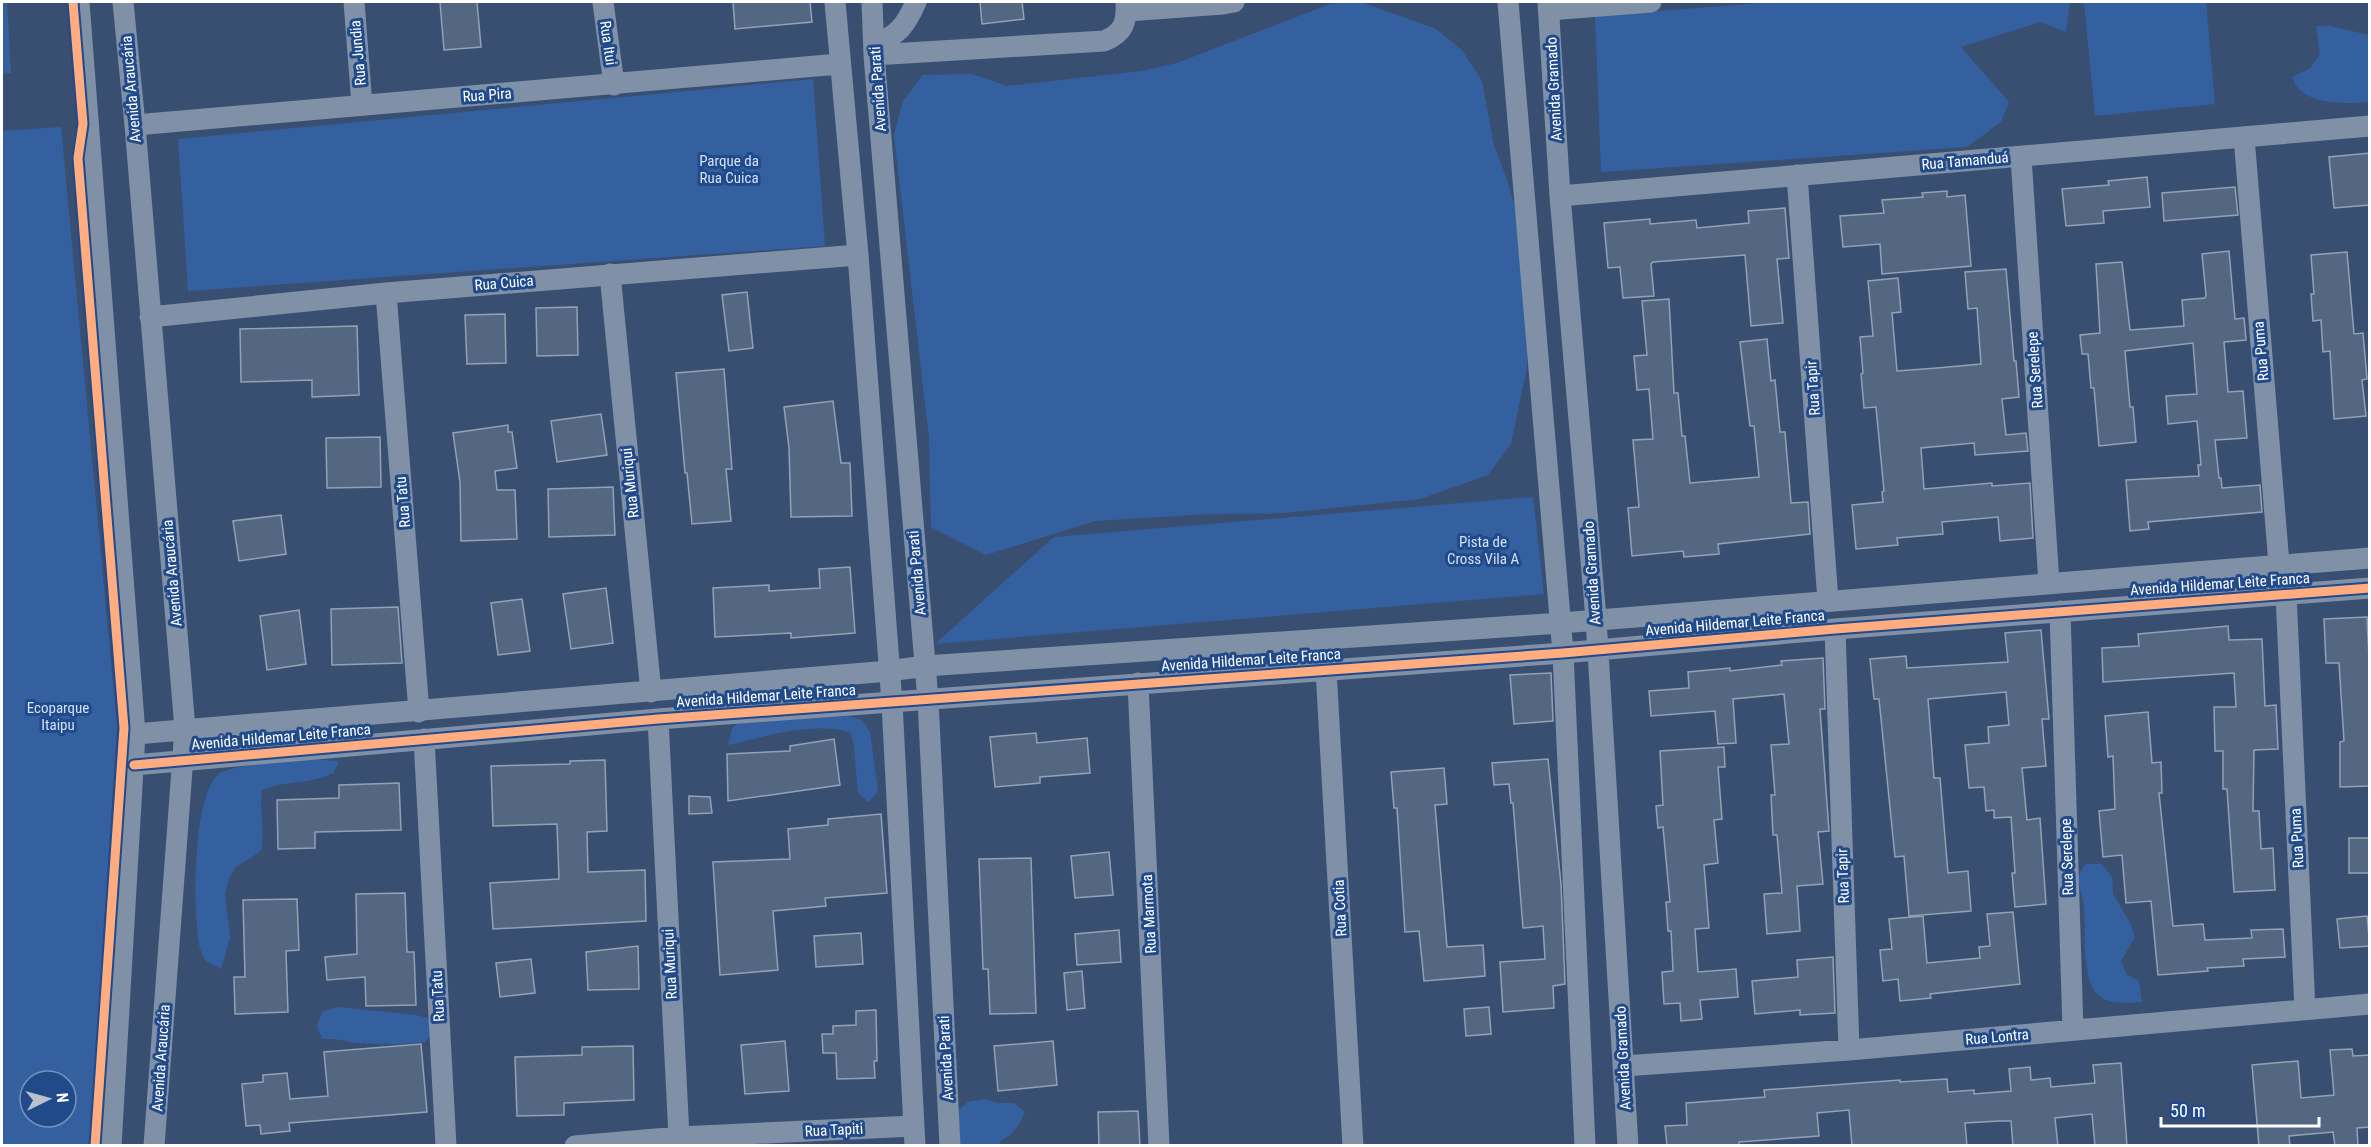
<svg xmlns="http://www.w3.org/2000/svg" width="2371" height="1147" viewBox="0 0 2371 1147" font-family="'Roboto Condensed',sans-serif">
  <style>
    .green { fill: #3560a0; fill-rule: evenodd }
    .building { fill: #546782; stroke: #94a1b5; stroke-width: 1.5 }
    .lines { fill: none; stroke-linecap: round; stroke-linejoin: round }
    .minor { stroke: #8090a7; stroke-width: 21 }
    .cycleway-casing { stroke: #214a8a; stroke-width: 13 }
    .cycleway { stroke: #ffac80; stroke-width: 9 }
    .labels { text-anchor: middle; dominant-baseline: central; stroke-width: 6; stroke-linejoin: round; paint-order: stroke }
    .street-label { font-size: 15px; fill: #fff; stroke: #214a8a }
    .park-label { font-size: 15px; fill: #d2e1f8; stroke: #214a8a }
  </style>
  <rect width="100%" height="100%" fill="#394f72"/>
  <path class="green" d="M2,2H7L11,73L2,74Z
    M1353,2H1361L1436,29L1462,50L1482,81L1494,146L1507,179L1517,215L1527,332V367L1511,444L1488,475L1420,499L1284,513L1211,514L1095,521L986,555L931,527L929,438L894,135L903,101L923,75L972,74L1007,86L1142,71L1177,63L1330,4Z
    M1775,2H2070L2066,32L2040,22L1961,47L2009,102L2001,122L1967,147L1601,172L1595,16Z
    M2084,2H2206L2215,104L2095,116Z
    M2316,26H2330L2369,35V102C2345,104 2301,106 2292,77L2310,68L2320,54Z
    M813,79L825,246L188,291L178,139Z
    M61,127L117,726L90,1145H2V131ZM30,1081H66V1117H30Z
    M1533,497L1544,594L935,644L1054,537Z
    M848,716L862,720L870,732L878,791L869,802L858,793L854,747L851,733C816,720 764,737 728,745L732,728L743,718L789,719Z
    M310,759L339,761L333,773C308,785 285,780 262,790C259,811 265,830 261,851L236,867L229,878L225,893L230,938L221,969L206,961C203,956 200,950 199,944C193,912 192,795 219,774C231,765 292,760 310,759Z
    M2086,864H2102L2112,877L2113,894L2129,921L2135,937L2121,961L2127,975L2139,981L2142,1002C2128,1003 2109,1005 2098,995C2081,979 2086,931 2084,909C2083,898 2080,888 2077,877Z
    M338,1007L416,1015L431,1019L434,1031L425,1042C404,1045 381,1044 359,1043C346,1042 336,1038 322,1039L317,1025L323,1011Z
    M984,1099L998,1103H1014L1025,1112C1018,1127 1013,1135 999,1142L1001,1145L955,1146L956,1112L968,1102Z"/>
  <path class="building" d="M440,2H477L481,47L444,50Z
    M733,2H810L812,22L735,29Z
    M980,2H1022L1024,19L982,24Z
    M2370,153V205L2334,208L2329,157Z
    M2147,177L2150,207L2103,211L2104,223L2066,226L2062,189L2109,185L2108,181Z
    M2235,187L2238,215L2164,221L2162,193Z
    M1947,191V197L1965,195L1971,266L1882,274L1880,244L1843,247L1840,216L1884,213L1882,200L1923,197L1922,193Z
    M1785,208L1789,258L1777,259L1783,323L1751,326L1745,255L1653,262L1651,264L1654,296L1623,298L1620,267L1608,268L1604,223L1650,219V224L1696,220L1697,228L1749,223L1748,211Z
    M2229,251L2235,319L2244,318L2246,340L2224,342L2228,392L2243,391L2247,438L2215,440L2219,478H2221L2222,488L2260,485L2262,512L2148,522L2149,529L2130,531L2126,480L2199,476L2198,465H2201L2197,421L2168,424L2166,396L2197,394L2193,343L2125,351L2130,407H2133L2136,442L2099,446L2094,388H2091L2088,354H2082L2080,335L2100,333L2096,264L2122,262L2130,330L2184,326L2182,300L2205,298L2206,295L2202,254Z
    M2347,252L2354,334L2363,333L2367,379L2362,380L2366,416L2334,419L2330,351L2323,352L2321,320L2313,321L2311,294H2314L2311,255Z
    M2006,269L2014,361H2016L2019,397L2002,399L2006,435L2026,433L2028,451L1975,455L1974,443L1921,448L1924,489L1992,483V486L2030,483L2033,538L2000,541L1998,517L1942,522L1943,534L1897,538L1898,545L1856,549L1852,505L1883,502L1882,492L1884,491L1876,407L1864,408L1861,374L1863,373L1860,337L1873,336L1868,281L1898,278L1901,312L1892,313L1897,371L1937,368L1981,364L1977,308L1968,309L1965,272Z
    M747,292L753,348L729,351L722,295Z
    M1669,299L1674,393H1678L1682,436H1685L1690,483L1759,477L1754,426H1750L1740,342L1767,339L1771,381L1775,380L1780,432H1785L1791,503L1808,502L1810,534L1718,544L1719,554L1684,557L1683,551L1632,556L1628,508L1639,507L1633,440L1653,439L1649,389L1637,390L1634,356L1647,355L1642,301Z
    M577,307L578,355L537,356L536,308Z
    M505,314L506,363L467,364L465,315Z
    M357,326L359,395L312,397V380L241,382L240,329Z
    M724,369L732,469H726L731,521L692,524L687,473H685L676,373Z
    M833,401L841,463H850L852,516L791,517L789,448L784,407Z
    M601,414L607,455L557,462L551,421Z
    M508,425V432H512L517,468L495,471L497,490H515L517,539L461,541L460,482L453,433Z
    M380,437L381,487L327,488L326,438Z
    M613,487L615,535L549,537L548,489Z
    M281,515L286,554L239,561L233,521Z
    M850,567L855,633L791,638V633L715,637L713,588L769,585V591L820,588L819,569Z
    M606,588L613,643L571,649L563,594Z
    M522,599L530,651L498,655L491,603Z
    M398,607L402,663L332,665L331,609Z
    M299,610L306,664L267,670L260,616Z
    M2367,617L2370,678V786L2340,787V742L2344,741L2339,663H2326L2324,619Z
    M2228,626L2229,640L2262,639L2265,706L2276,705L2278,749L2254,750L2253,811H2259L2261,849L2273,848L2275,890L2234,892L2227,789H2223V751H2215L2214,707H2236L2234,673L2103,682L2102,648L2139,646L2138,634Z
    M2041,630L2049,719H2042L2046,766L2022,768L2027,820L2040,818L2046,904L2015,907L2012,873H2015L2011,817L1994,818V810L1986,811L1984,787L1969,788L1965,745L1989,743L1988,727L2009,725L2006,692L1928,699L1934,778H1940L1948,873L1968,871L1971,911L1909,916L1904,856L1895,857L1879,699H1874L1870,659L1906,656L1907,668L2008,662L2005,633Z
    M1823,658L1825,709H1820L1829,831L1818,832L1823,884L1797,886L1800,931L1767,934L1764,894L1782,893L1777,835H1773L1771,795H1775L1771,745L1789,744L1784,694L1733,699L1736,743L1718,744L1715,711L1651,716L1649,691L1689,688L1688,672L1730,668V671L1782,665L1781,661Z
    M1551,673L1553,721L1514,724L1510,675Z
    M2148,712L2152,763L2161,762L2162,793H2159L2173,926L2203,924L2205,940L2252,938L2251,930L2283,929L2285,957L2243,959L2244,966L2207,968L2208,971L2158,975L2151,901L2126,903L2122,855L2103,857L2099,811L2115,809L2113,756L2108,757L2105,716Z
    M1036,733L1037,743L1087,738L1090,773L1040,777V783L995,787L990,737Z
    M834,739L840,785L728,801L727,754L790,751V746Z
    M1724,747L1725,767H1718L1722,819L1714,820L1718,863L1704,865L1709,928L1695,929L1698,972L1736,969L1738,997L1700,1000L1702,1019L1681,1021L1680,1003L1664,1004L1662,972L1673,971L1671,931H1668L1666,902H1670L1663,827L1658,828L1656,806L1663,805L1660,751Z
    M1548,759L1561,884L1565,984L1553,986L1554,1008L1503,1012L1500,962L1545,959L1543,926L1523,928L1513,803H1511L1509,784L1494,785L1492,763Z
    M605,760L607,831L587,832L588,872L645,870L646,921L493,929L490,883L559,879L557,824L493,826L491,766L570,764V761Z
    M1444,768L1447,804L1435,805L1447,947L1483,945L1485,976L1424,981L1419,931L1405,932L1397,808H1394L1391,772Z
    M399,783L401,830L315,832V848L278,849L277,800L339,798V785Z
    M689,796L710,797L712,813L689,814Z
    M881,814L887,893L825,898L826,906L773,911L778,970L720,975L713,862L790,859L788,829L828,825V819Z
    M2349,838H2370V873H2349Z
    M1109,852L1113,895L1075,898L1071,856Z
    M1031,858L1036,1013L990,1014L988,969H983L979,859Z
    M405,893L407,952H414L416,1005L366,1006L365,977L327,980L325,957L357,954L356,894Z
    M297,899L299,950L286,951L288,1012L235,1014L234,977H245L243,900Z
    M2013,912L2020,984L1930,994L1931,998L1900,1001L1898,979L1883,981L1880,950L1892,949L1889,919L1923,916L1927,963L1980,958L1979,947L1990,946L1987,914Z
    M2367,916L2370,946L2340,948L2337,919Z
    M1119,930L1121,962L1077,965L1075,934Z
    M861,933L863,964L816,967L814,936Z
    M638,946L639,989L588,990L586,952Z
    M1833,957L1835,1013L1800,1015V1010L1755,1014L1752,981L1798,977L1797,960Z
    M531,959L535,993L500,997L496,963Z
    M1082,971L1085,1008L1067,1010L1064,973Z
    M1489,1007L1491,1034L1466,1036L1464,1009Z
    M876,1010L877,1061H874L875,1078L837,1079L836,1053H823L822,1034H833V1026L856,1025V1011Z
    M785,1041L789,1091L745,1094L741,1045Z
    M1053,1041L1057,1085L998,1091L994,1046Z
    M421,1044L427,1112L289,1123L290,1131L261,1134L260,1125L246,1126L242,1084L263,1082V1075L287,1073L290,1099L328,1096L324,1052Z
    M633,1046L634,1100L564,1103V1115L517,1116L515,1057L582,1055V1047Z
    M2352,1049L2353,1056L2370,1055V1127L2357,1128L2358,1146H2335L2333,1132L2289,1136L2290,1146H2259L2252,1065L2298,1061L2301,1098L2334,1095L2330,1050Z
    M2121,1063L2127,1146H2095L2092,1114L2055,1118L2058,1146H2013L2011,1121H1999L1965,1123L1967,1146H1852L1849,1110L1817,1113L1819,1136L1739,1142V1146H1667L1665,1126L1687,1125L1686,1103L1765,1097L1764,1090L1900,1080V1082L1947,1079L1948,1092L1974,1090V1094L2011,1091L2009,1069L2030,1067L2031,1080L2050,1078L2051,1087L2095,1083L2093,1065Z
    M1138,1111L1140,1146H1099L1098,1112Z"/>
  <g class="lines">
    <path class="minor" d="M79,2L135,734L111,1146
      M123,2L135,125L185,729L154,1146
      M354,2L362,105
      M603,2L614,85
      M835,2L858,255L892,703L915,1146
      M872,2L874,55L928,700L950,1146
      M1508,2L1563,653L1585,1146
      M1548,2L1560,196L1596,619L1628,1146
      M1549,10L1651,2
      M1127,11L1223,4L1234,2
      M875,46C899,33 905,27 916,2
      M874,55L1104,41C1124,33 1127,22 1126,2
      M135,125L839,64
      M2244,137L2279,564
      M2021,157L2049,583
      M1797,175L1828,601
      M1560,196L2370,126
      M610,274L651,692
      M386,293L419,712
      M150,317L386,293L858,255
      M2286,594L2305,1010
      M2060,611L2073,1030
      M1835,629L1849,1050
      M1326,670L1353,1146
      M1138,683L1159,1146
      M658,719L679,1137
      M135,734L889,671L925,666L1561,623L2370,558
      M424,739L446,1146
      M134,765L658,719L1563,653L1835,629L2370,588
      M1624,1066L1849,1050L2370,1004
      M575,1146L679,1137L914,1126"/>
    <defs>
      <path id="cycleway" d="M73,2L83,124L78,158L124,728L95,1146
        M134,765L658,719L1563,653L1835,629L2370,588"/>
    </defs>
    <use href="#cycleway" class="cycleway-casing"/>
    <use href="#cycleway" class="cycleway"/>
  </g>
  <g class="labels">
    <g class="street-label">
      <text transform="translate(608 43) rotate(82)">Rua Itui</text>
      <text transform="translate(358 53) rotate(-95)">Rua Jundia</text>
      <text transform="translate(131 89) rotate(-95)">Avenida Araucária</text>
      <text transform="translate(878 89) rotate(-94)">Avenida Parati</text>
      <text transform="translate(1554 89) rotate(-93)">Avenida Gramado</text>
      <text transform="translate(487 95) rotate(-4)">Rua Pira</text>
      <text transform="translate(1965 161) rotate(-5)">Rua Tamanduá</text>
      <text transform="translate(504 283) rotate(-5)">Rua Cuica</text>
      <text transform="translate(2261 351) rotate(-95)">Rua Puma</text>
      <text transform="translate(2035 370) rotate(-94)">Rua Serelepe</text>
      <text transform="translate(1813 388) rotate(-94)">Rua Tapir</text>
      <text transform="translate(630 483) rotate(-96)">Rua Muriqui</text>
      <text transform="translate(403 502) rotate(-95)">Rua Tatu</text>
      <text transform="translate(172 573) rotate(-95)">Avenida Araucária</text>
      <text transform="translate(917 573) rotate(-95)">Avenida Parati</text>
      <text transform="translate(1592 573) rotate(-94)">Avenida Gramado</text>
      <text transform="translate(2220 584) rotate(-4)">Avenida Hildemar Leite Franca</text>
      <text transform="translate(1735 623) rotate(-5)">Avenida Hildemar Leite Franca</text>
      <text transform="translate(1251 660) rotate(-4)">Avenida Hildemar Leite Franca</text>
      <text transform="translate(766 696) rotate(-4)">Avenida Hildemar Leite Franca</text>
      <text transform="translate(281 737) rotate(-5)">Avenida Hildemar Leite Franca</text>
      <text transform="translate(2297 838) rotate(-93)">Rua Puma</text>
      <text transform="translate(2067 857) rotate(-92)">Rua Serelepe</text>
      <text transform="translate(1843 876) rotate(-92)">Rua Tapir</text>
      <text transform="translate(1340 908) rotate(-93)">Rua Cotia</text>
      <text transform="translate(1149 914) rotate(-93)">Rua Marmota</text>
      <text transform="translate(670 964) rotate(-93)">Rua Muriqui</text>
      <text transform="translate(438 996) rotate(-93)">Rua Tatu</text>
      <text transform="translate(1997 1037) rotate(-5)">Rua Lontra</text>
      <text transform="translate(161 1058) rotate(-86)">Avenida Araucária</text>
      <text transform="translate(946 1058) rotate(-93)">Avenida Parati</text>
      <text transform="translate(1623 1058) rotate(-93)">Avenida Gramado</text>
      <text transform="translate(834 1130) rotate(-3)">Rua Tapiti</text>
    </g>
    <g class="park-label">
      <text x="729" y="161">Parque da<tspan x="729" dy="17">Rua Cuica</tspan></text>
      <text x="1483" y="542">Pista de<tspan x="1483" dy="17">Cross Vila A</tspan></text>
      <text x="58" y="708">Ecoparque<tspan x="58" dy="17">Itaipu</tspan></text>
    </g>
  </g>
  <rect width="2371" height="1147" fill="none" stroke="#ffffff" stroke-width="6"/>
  <g transform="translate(48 1099) rotate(85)"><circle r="28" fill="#214a8a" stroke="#7a92b9" stroke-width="1.5"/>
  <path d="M0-4.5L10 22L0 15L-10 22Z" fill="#bac1ce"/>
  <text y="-9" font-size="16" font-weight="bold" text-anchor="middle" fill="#ffffff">N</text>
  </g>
  <path d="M2161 1117v9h158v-9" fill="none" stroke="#ffffff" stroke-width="3"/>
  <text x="2170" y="1117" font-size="18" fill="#ffffff" stroke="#214a8a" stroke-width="4.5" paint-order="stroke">50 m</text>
</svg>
